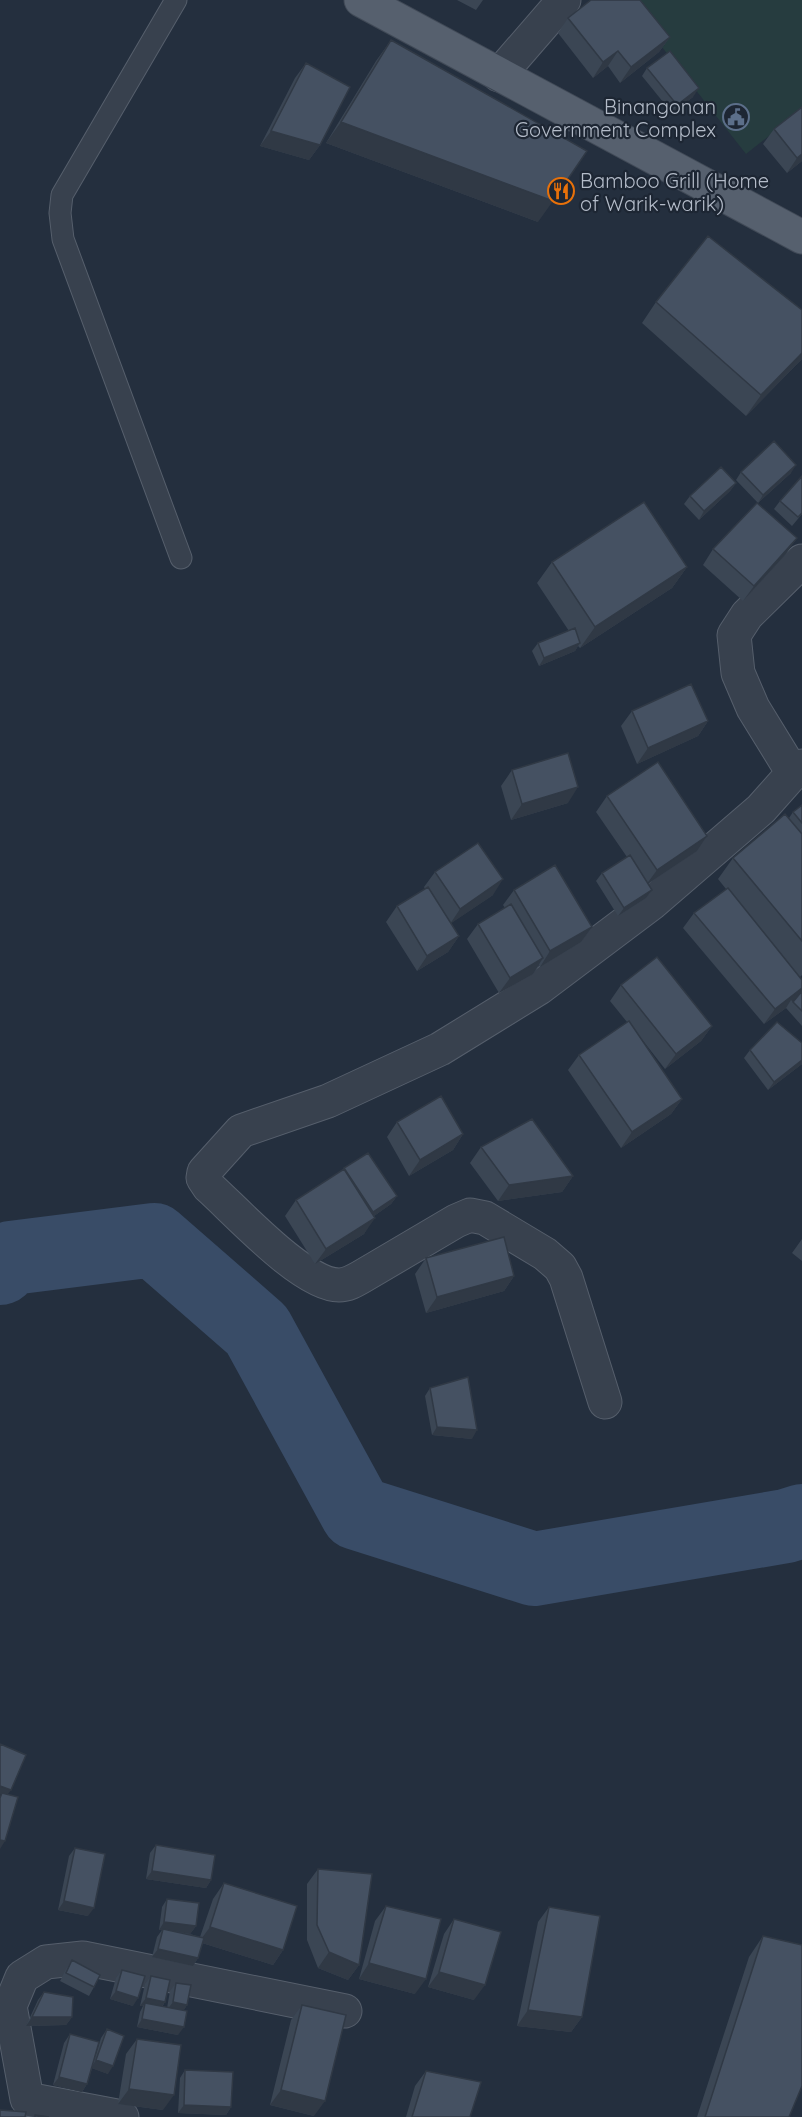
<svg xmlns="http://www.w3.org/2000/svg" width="802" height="2117" viewBox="0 0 802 2117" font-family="Quicksand,sans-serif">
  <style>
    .green { fill: #263c3f }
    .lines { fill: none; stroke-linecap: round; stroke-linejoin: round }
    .river { stroke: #394c67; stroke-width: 74 }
    .service-casing { stroke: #565f6c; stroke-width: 23 }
    .minor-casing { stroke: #565f6c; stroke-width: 35 }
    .primary-casing { stroke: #414a57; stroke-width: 35 }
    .service { stroke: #38414e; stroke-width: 21 }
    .minor { stroke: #38414e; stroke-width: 33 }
    .primary { stroke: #56606e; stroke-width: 33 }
    .wall { fill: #3b4654 }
    .shaded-wall { fill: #303945 }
    .building { fill: #455162; stroke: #303945; stroke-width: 1.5 }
    .labels { text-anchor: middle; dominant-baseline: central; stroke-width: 4.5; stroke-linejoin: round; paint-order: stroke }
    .poi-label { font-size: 20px; fill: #b4bcc9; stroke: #1d2633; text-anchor: end }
  </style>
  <rect width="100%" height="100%" fill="#242f3e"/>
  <path class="green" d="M625,0H802V110L746,154Z"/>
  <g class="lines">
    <path class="river" d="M0,1268L11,1258L154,1240L257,1330L357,1513L534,1569L786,1526L802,1521"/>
    <defs>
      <path id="service" d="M176,0L62,195L60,213L63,239L181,558"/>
      <path id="minor" d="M499,75L564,0
        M793,773L753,708L738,673L734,635L747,615L802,561
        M605,1402L566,1278L560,1267L545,1254L485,1218L470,1215L456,1221L361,1277C354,1281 347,1285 339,1285C303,1285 236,1211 209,1187L203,1178L204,1172L241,1131L328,1101L440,1049L539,988L652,903L761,809L793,773L802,766
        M0,2005L10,2006L27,2099L122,2117
        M10,2006L22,1977L46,1962L83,1958L345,2011"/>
      <path id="primary" d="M361,0L802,237"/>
    </defs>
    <use href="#service" class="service-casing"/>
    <use href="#minor" class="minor-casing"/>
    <use href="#primary" class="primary-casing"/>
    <use href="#service" class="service"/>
    <use href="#minor" class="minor"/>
    <use href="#primary" class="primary"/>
  </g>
  <path class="wall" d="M457,0H483L476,10Z
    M568,18L670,37L659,52L620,83L608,66L593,78L558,33Z
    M391,40L538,222L326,143L376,61Z
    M306,63L320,145L309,160L260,146L295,78Z
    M647,68L693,97L672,113L642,76Z
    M802,107V161L787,173L763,144L774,129Z
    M656,302L802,310V359L746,416L642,323Z
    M741,472L791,473L758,503L736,480Z
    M802,476V514L792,526L774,509L780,501Z
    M736,483L730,491L699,520L684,504L690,496Z
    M713,549L786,554L743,601L703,565Z
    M552,562L687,567L672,588L580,648L578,646L575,651L539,666L532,651L538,643L569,631L537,583Z
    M632,711L708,721L698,736L637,764L621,726Z
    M512,770L568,803L511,820L501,786Z
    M607,796L707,836L697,851L648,884L652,890L646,898L618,916L596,881L602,873L627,857L596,812Z
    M802,805V975L800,977L802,980V1026L786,1008L764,1024L683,928L694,913L726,889L718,879L733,858L789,818L793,812Z
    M435,872L493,895L451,923L459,936L448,952L417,971L386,922L397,906L425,889L424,887Z
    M514,890L592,927L581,942L540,967L539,965L533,974L499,993L467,939L478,924L505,908L503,905Z
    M621,985L712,1026L701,1041L665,1069L640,1037L682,1099L671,1114L621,1148L568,1070L579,1055L627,1022L610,1001Z
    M802,1043V1064L768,1090L744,1058L750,1050Z
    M397,1122L463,1134L453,1150L409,1176L387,1137Z
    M481,1147L573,1176L562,1192L498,1201L470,1163Z
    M344,1168L397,1196L391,1204L374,1216L364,1234L315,1264L285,1216L296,1200L343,1170Z
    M802,1239V1261L792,1253Z
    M426,1258L514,1276L504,1291L426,1313L415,1274Z
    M430,1388L472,1439L432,1435L425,1396Z
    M156,1845L211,1880L206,1888L146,1879L150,1853Z
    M75,1848L88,1916L58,1910L69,1856Z
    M318,1869L359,1965L348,1980L318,1968L307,1940V1884Z
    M224,1883L283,1950L273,1965L202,1943L198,1958L193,1966L152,1957L157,1937L162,1930H159L162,1907L167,1899L196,1926L190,1934L200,1937L213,1899Z
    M386,1906L415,1994L359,1979L375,1921Z
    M549,1907L582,2017L571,2032L517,2026L538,1922Z
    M454,1919L474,2000L428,1987L444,1934Z
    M763,1936L789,2117H697L749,1957Z
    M72,1960L94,1987L89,1996L60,1981L66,1969Z
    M122,1970L133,2006L110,1999L116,1978Z
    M151,1976L165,2002L162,2007L167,2008L170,1991L176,1983L187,2005L183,2011L178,2035L137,2027L140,2012L143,2006H140L145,1984Z
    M44,1992L72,2017L66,2025L26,2026L38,2000Z
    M302,2005L314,2116L270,2105L291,2020Z
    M107,2029L108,2074L92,2068L87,2084L82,2092L53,2085L64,2043L70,2034L96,2054L101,2038Z
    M137,2039L163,2110L118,2104L126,2054Z
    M185,2070L231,2107L226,2115L178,2113L180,2078Z
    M426,2071L470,2117H406L415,2086Z"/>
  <path class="shaded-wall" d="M670,37L659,52L620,83L631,67Z
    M618,51L608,66L593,78L603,62Z
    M699,88L693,97L672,113L677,105Z
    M341,122L553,201L538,222L326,143Z
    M271,131L320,145L309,160L260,146Z
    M802,154V161L787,173L797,158Z
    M802,353V359L746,416L761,395Z
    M796,465L791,473L758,503L763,495Z
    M736,483L730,491L699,520L704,511Z
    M797,538L786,554L743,601L754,586Z
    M687,567L672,588L580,648L595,627Z
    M580,643L575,651L539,666L544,658Z
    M708,721L698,736L637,764L648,748Z
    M578,787L568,803L511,820L522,804Z
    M707,836L697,851L646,885L657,870Z
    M503,879L493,895L450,924L460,909Z
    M652,890L646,898L618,916L624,908Z
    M592,927L581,942L540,967L550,951Z
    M459,936L448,952L417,971L427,956Z
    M543,958L533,974L499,993L510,978Z
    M802,988V991L796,1000L793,1002L791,1000L786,1008L764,1024L775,1009Z
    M712,1026L701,1041L665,1069L676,1054Z
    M802,1060V1064L768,1090L774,1082Z
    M682,1099L671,1114L621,1148L632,1132Z
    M463,1134L453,1150L409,1176L420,1160Z
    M573,1176L562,1192L498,1201L509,1185Z
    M397,1196L391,1204L367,1221L373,1212Z
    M375,1218L364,1234L315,1264L326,1249Z
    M514,1276L504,1291L426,1313L437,1297Z
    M437,1427L477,1430L472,1439L432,1435Z
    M0,1786L11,1790L5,1798L2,1793L0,1795Z
    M0,1840L5,1841L0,1849Z
    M152,1871L211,1880L206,1888L146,1879Z
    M64,1901L94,1908L88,1916L58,1910Z
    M164,1922L196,1926L190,1934L163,1929L162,1930H159Z
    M210,1927L283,1950L273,1965L199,1942Z
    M158,1949L198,1958L193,1966L152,1957Z
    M329,1952L359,1965L348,1980L318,1968Z
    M369,1963L426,1979L415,1994L359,1979Z
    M439,1972L485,1985L474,2000L428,1987Z
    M116,1991L138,1998L133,2006L110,1999Z
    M146,1998L165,2002L159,2010L145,2003L143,2006H140Z
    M173,2002L187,2005L182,2013L167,2010Z
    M528,2010L582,2017L571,2032L517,2026Z
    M32,2017H72L66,2025L26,2026Z
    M142,2019L184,2027L178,2035L137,2027Z
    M96,2060L113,2066L108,2074L91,2068Z
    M59,2077L87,2084L82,2092L53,2085Z
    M129,2089L174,2095L163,2110L118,2104Z
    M281,2090L325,2101L314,2116L270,2105Z
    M184,2105L231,2107L226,2115L178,2113Z"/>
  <path class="building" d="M591,0H640L670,37L631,67L618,51L603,62L568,18Z
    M391,40L587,151L553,201L341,122Z
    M670,51L699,88L677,105L647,68Z
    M306,63L350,87L320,145L271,131Z
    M802,107V154L797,158L774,129Z
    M708,236L802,310V353L761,395L656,302Z
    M774,441L796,465L763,495L741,472Z
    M721,467L736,483L704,511L690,496Z
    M802,476V513L798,517L780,501Z
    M644,502L687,567L595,627L552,562Z
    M757,503L797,538L754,586L713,549Z
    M575,628L580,643L544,658L538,643Z
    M691,684L708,721L648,748L632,711Z
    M568,753L578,787L522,804L512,770Z
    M658,762L707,836L657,870L607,796Z
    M802,805V823L793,812Z
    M785,814L802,834V941L733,858Z
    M478,843L503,879L460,909L435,872Z
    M630,855L652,890L624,908L602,873Z
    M555,865L592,927L550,951L514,890Z
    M428,887L459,936L427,956L397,906Z
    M728,888L802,980V988L775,1009L694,913Z
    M511,904L543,958L510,978L478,924Z
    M657,957L712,1026L676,1054L621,985Z
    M802,991V1011L793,1002Z
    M629,1021L682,1099L632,1132L579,1055Z
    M777,1022L802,1043V1060L774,1082L750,1050Z
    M441,1096L463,1134L420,1160L397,1122Z
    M532,1119L573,1176L509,1185L481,1147Z
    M368,1153L397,1196L373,1212L344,1168Z
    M344,1169L375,1218L326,1249L296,1200Z
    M504,1237L514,1276L437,1297L426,1258Z
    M468,1377L477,1430L437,1427L430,1388Z
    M0,1744L26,1755L11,1790L0,1786Z
    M2,1793L18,1797L5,1841L0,1840V1798Z
    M156,1845L215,1855L211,1880L152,1871Z
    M75,1848L105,1854L94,1908L64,1901Z
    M318,1869L372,1874L359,1965L329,1952L317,1925Z
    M224,1883L297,1906L283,1950L210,1927Z
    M167,1899L199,1903L196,1926L164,1922Z
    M386,1906L441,1919L426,1979L369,1963Z
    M549,1907L600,1916L582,2017L528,2010Z
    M454,1919L501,1932L485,1985L439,1972Z
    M163,1929L204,1938L198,1958L158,1949Z
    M763,1936L802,1945V2086L789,2117H705Z
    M72,1960L100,1975L94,1987L66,1973Z
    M122,1970L145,1976L138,1998L116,1991Z
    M151,1976L170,1980L165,2002L146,1998Z
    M176,1983L191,1985L187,2005L173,2002Z
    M44,1992L73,1997L72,2017H32Z
    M145,2003L187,2011L184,2027L142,2019Z
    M302,2005L346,2015L325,2101L281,2090Z
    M107,2029L124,2036L113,2066L96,2060Z
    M70,2034L99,2042L87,2084L59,2077Z
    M137,2039L181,2045L174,2095L129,2089Z
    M185,2070L233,2072L231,2107L184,2105Z
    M426,2071L481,2082L470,2117H412Z
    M0,2110L26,2112L25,2117H0Z
    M35,2115L49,2117H35Z"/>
  <defs>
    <symbol id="civic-ring" viewBox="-11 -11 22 22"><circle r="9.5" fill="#1d2633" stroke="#5c6f8a" stroke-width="1.5"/><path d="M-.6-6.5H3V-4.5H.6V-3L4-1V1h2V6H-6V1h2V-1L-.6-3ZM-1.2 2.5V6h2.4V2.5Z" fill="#5c6f8a"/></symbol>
    <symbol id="restaurant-ring" viewBox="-11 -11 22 22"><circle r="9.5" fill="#1d2633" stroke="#e8710a" stroke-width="1.5"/><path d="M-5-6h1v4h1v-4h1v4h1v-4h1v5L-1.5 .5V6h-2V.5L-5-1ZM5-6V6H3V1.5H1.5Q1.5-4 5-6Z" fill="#e8710a"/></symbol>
  </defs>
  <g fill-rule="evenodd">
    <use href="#civic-ring" x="721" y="102" width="30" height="30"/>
    <use href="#restaurant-ring" x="546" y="176" width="30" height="30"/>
  </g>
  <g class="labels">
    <g class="poi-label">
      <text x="716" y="106">Binangonan<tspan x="716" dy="23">Government Complex</tspan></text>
      <text x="580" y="180" text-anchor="start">Bamboo Grill (Home<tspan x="580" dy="23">of Warik-warik)</tspan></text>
    </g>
  </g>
</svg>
